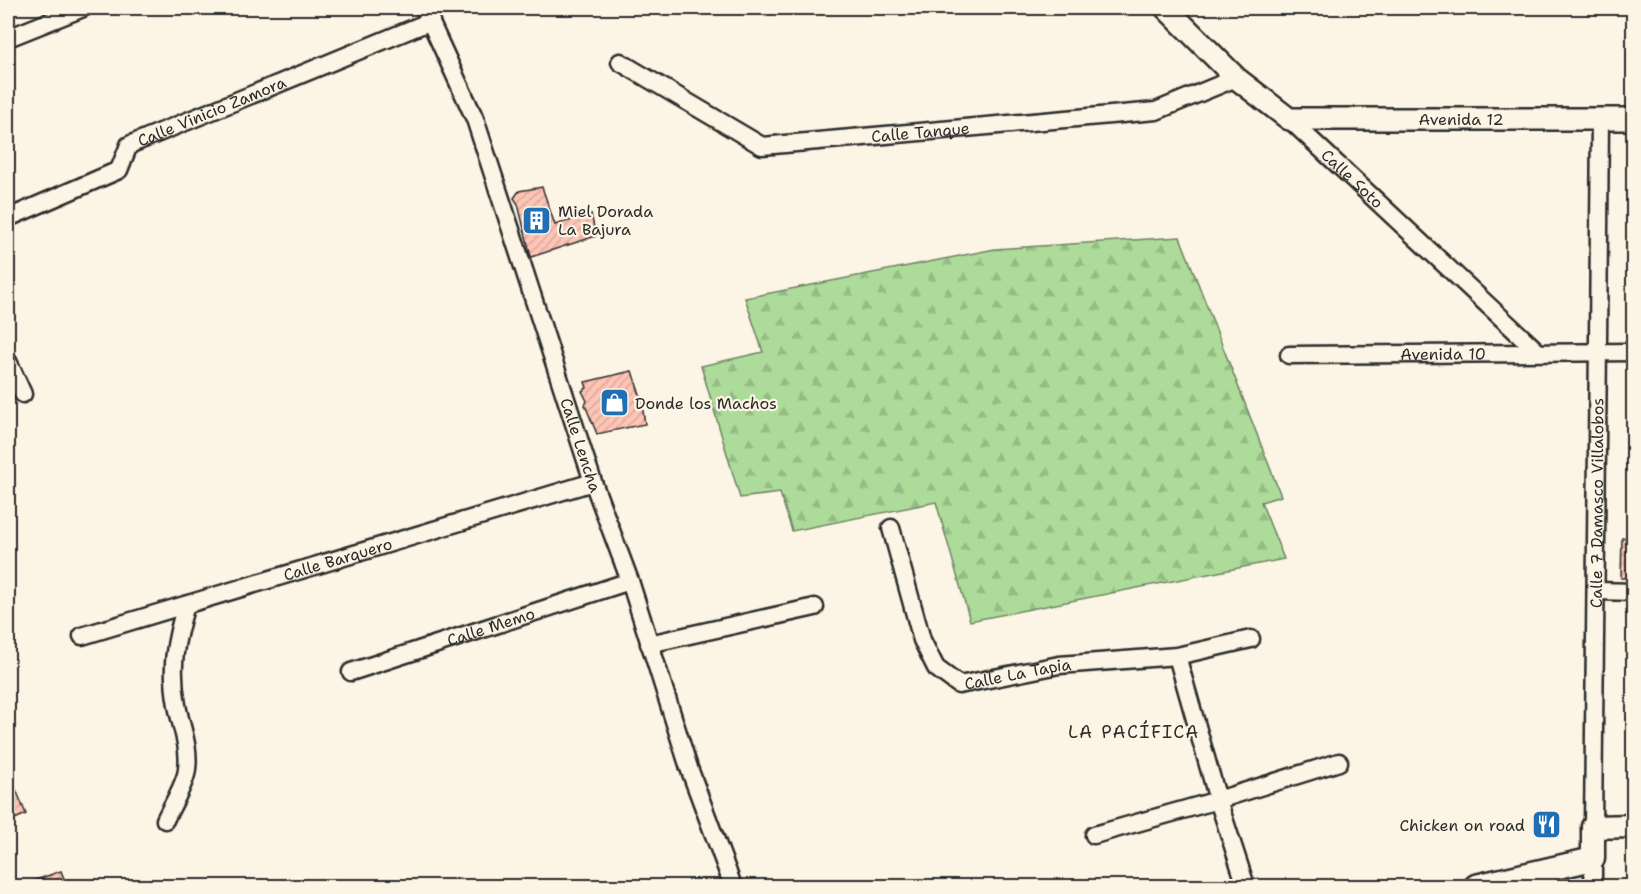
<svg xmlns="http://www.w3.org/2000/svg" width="1641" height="894" viewBox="0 0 1641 894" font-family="'Shantell Sans',sans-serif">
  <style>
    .forest { fill: url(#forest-firs); stroke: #6c8362; stroke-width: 1.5 }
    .building { fill: url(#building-hatch); stroke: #2b2b2b; stroke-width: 1.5 }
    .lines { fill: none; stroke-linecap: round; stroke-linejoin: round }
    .minor-casing { stroke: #2b2b2b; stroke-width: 21 }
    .tertiary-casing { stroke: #2b2b2b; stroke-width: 26 }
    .secondary-casing { stroke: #2b2b2b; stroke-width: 27 }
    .minor { stroke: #fcf5e5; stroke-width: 16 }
    .tertiary { stroke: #fcf5e5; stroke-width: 21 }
    .secondary { stroke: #fcf5e5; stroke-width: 22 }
    .labels { text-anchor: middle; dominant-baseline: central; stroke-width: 4.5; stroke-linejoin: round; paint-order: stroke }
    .street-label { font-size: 16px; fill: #2b2b2b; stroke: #fcf5e5 }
    .poi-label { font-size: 16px; fill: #2b2b2b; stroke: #fcf5e5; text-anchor: start }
    .neighbourhood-label { font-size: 18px; letter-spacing: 1.5px; fill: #2b2b2b; stroke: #fcf5e5 }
  </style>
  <defs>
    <pattern id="forest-firs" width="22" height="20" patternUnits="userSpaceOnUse" patternTransform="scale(1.5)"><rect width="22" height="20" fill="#addb9a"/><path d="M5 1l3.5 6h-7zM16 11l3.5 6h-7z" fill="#95bc85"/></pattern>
    <pattern id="building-hatch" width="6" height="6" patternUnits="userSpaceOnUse" patternTransform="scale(1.5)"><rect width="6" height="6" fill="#fec4b5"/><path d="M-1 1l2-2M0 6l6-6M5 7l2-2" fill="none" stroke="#daa99c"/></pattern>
  </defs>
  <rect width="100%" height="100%" fill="#fcf5e5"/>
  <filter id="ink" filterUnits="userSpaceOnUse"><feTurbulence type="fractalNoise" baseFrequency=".0167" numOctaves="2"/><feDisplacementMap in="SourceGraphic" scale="12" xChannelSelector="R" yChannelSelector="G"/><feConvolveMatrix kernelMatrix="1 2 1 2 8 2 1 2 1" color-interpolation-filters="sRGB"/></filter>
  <g filter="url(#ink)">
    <path class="forest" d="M1180,237L1281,496L1261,502L1284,559L970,621L936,502L792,531L780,493L740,498L701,366L763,352L745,298L995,249Z"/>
    <path class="building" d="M542,187L555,225L591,214L596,236L531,257L518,204L514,198L519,191Z
      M632,371L641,398L645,424L597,434L585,405L587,401L582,391L587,388L585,382Z
      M1622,538H1634V578H1621Z
      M8,770L26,814L8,822Z
      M61,871L67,886H22V885Z"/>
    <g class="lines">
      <defs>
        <g id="minor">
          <path id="s1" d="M424,8L475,119L593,482L630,581L689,768L733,886"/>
          <path d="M8,38L83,8"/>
          <path id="s2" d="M620,62L762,146L1156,111L1236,78"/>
          <path id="s3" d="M1289,119L1538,352"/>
          <path id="s4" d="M8,218L119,170L129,145L431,21"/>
          <path id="s5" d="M1289,355L1634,352"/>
          <path d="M8,361L23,394"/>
          <path id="s6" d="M891,528L922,640L936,668L959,685L1059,665L1177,656L1251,639"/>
          <path d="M1597,591L1634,592"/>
          <path id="s7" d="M82,636L593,482"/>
          <path d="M649,644L815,607"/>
          <path d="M1177,656L1218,800L1246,886"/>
          <path id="s8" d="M351,672L630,581"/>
          <path d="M165,820C171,807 186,783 187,769C190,747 181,727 177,705C170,667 175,641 186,605"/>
          <path id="s9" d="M1593,827C1597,591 1597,355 1600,119"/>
          <path d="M1094,835L1218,800L1339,762"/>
          <path d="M1593,859V886"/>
        </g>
        <g id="tertiary">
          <path id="s10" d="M1166,8L1236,78L1289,119H1634"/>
        </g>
        <path id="secondary" d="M1476,886L1593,859V827L1634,826"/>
      </defs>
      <use href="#minor" class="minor-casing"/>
      <use href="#tertiary" class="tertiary-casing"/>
      <use href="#secondary" class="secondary-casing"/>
      <use href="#minor" class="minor"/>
      <use href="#tertiary" class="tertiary"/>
      <use href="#secondary" class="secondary"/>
    </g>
  </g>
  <defs>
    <symbol id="building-square" viewBox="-11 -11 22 22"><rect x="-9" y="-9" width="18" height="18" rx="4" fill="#1f6fb2" stroke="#fcf5e5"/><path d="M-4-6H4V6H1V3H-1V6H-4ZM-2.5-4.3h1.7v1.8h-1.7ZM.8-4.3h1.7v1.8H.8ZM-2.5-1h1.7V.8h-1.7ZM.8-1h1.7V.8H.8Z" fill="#fff"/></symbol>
    <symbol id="shop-square" viewBox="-11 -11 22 22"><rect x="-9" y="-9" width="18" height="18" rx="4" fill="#1f6fb2" stroke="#fcf5e5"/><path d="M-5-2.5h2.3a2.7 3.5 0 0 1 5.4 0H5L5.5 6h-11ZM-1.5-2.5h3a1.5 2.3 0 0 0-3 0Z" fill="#fff"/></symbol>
    <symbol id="restaurant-square" viewBox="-11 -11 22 22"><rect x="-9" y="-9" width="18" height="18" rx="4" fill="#1f6fb2" stroke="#fcf5e5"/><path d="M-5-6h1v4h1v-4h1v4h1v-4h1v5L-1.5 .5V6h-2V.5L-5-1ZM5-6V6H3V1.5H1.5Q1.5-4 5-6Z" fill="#fff"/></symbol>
  </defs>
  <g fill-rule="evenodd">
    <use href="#building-square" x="520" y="204" width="33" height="33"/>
    <use href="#shop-square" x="598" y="386" width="33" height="33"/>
    <use href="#restaurant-square" x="1530" y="808" width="33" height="33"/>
  </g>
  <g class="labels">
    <g class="street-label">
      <text stroke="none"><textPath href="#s4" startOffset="237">Calle Vinicio Zamora</textPath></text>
      <text stroke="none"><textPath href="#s10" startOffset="338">Avenida 12</textPath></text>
      <text stroke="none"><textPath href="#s2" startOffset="324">Calle Tanque</textPath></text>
      <text stroke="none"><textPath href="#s3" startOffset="87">Calle Soto</textPath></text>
      <text stroke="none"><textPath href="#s5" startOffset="154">Avenida 10</textPath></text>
      <text stroke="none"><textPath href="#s1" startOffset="465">Calle Lencha</textPath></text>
      <text stroke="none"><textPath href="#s9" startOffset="324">Calle 7 Damasco Villalobos</textPath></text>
      <text stroke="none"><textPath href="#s7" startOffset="267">Calle Barquero</textPath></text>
      <text stroke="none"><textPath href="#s8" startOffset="147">Calle Memo</textPath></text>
      <text stroke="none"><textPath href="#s6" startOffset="236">Calle La Tapia</textPath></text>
    </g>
    <g class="poi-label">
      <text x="558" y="211">Miel Dorada<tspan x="558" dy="18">La Bajura</tspan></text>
      <text x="635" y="403">Donde los Machos</text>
      <text x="1525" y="825" text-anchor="end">Chicken on road</text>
    </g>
    <g class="neighbourhood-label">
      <text x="1134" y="732">LA PACÍFICA</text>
    </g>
  </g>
  <rect width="1641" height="894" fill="none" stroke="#fcf5e5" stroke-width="30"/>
  <rect x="15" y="15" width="1611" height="864" fill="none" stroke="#2b2b2b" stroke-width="2" filter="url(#ink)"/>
</svg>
